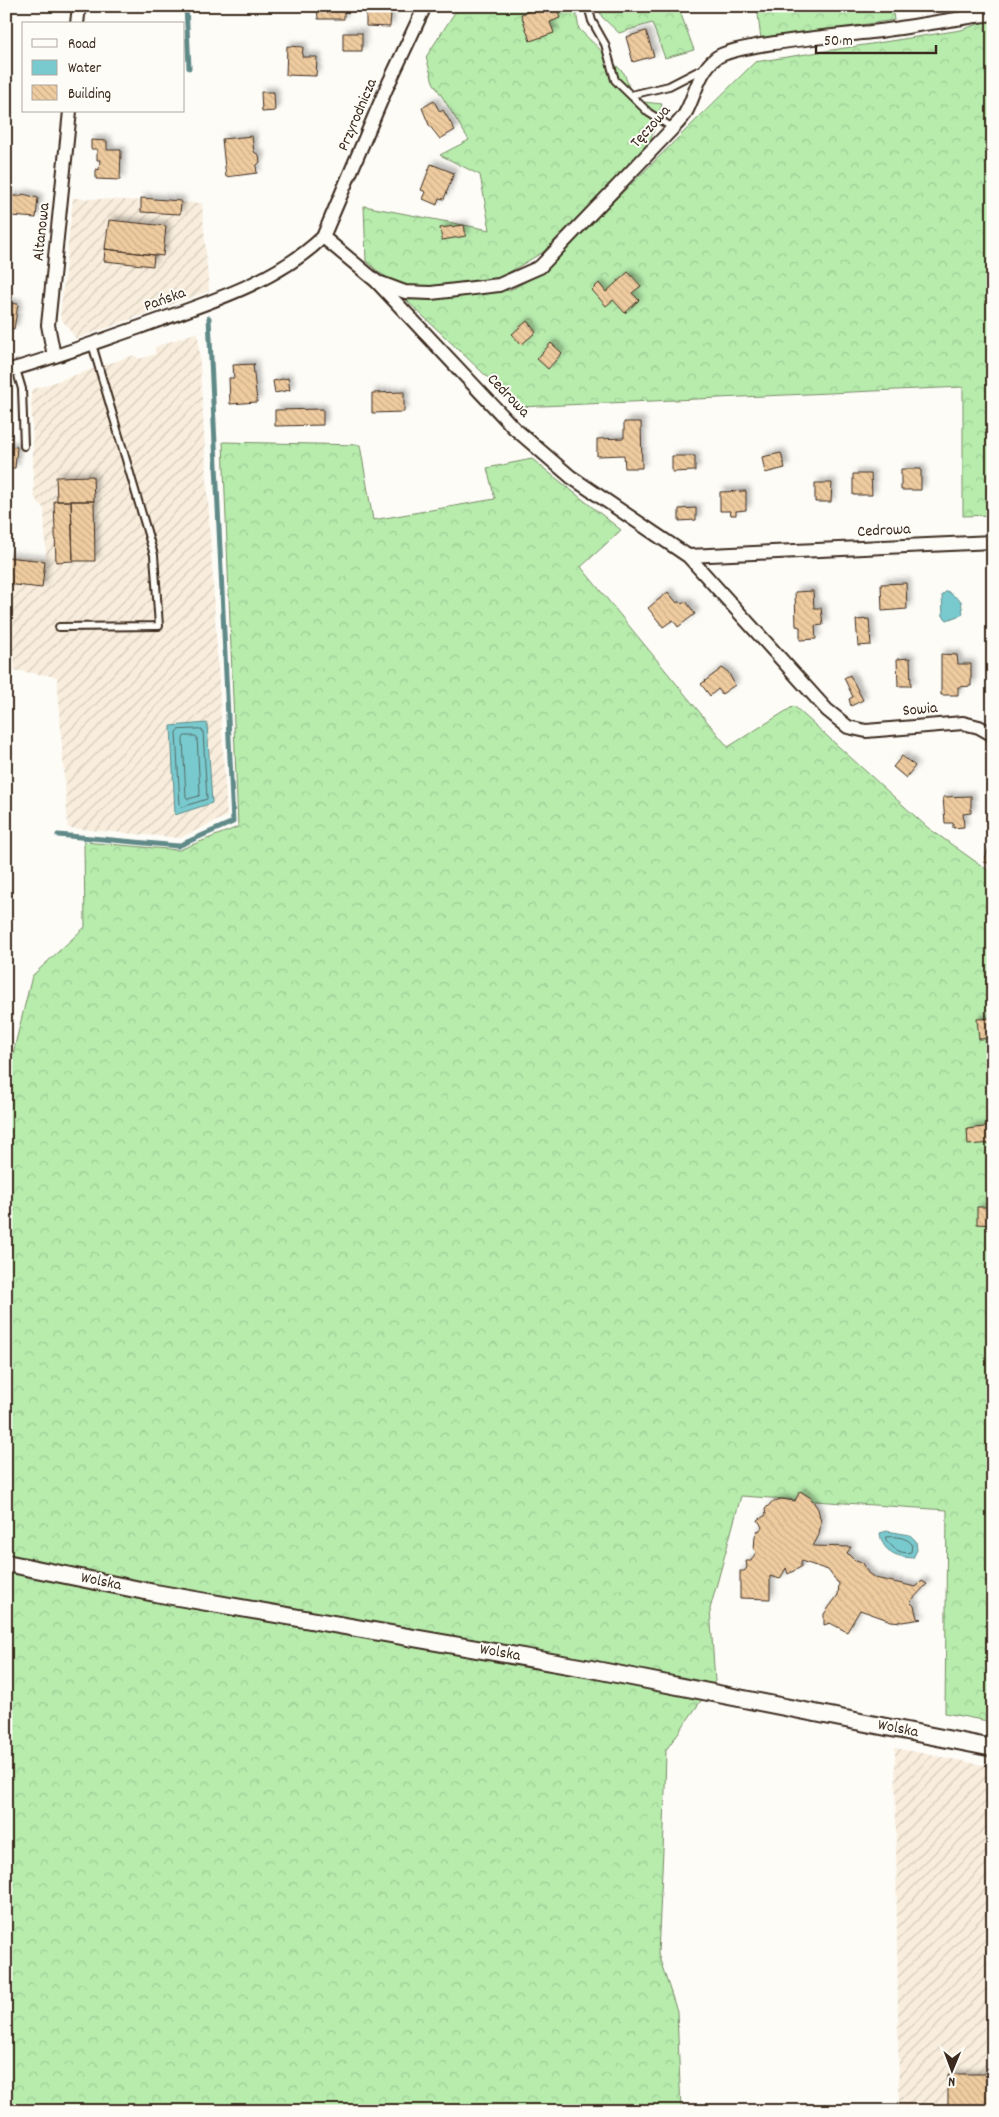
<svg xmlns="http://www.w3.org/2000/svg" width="999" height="2117" viewBox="0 0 999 2117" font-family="Dekko,sans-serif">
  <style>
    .industrial { fill: url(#industrial-furrows) }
    .forest { fill: url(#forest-crowns); stroke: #798b66 }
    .water { fill: #79cacf; stroke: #608a88 }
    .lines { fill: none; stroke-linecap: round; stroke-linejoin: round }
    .shore { stroke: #546a65; stroke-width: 1 }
    .stream { stroke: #608a88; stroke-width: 5 }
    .building { fill: url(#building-back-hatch); stroke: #3b2a1e; filter: url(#shadow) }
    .service-casing { stroke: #3b2a1e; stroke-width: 10 }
    .minor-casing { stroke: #3b2a1e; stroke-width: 16 }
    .tertiary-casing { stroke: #3b2a1e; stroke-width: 20 }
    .service { stroke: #fdfcf7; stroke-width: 6 }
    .minor { stroke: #fdfcf7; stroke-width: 12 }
    .tertiary { stroke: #fdfcf7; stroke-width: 16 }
    .labels { text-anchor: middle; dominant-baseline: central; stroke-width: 4; stroke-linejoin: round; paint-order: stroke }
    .street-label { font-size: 16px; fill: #3b2a1e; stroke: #fdfcf7 }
  </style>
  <defs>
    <pattern id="industrial-furrows" width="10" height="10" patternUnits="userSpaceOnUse" patternTransform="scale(1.25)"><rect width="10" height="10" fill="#f9eedd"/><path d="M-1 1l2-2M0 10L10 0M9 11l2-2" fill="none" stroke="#d6ccbd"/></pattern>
    <pattern id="forest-crowns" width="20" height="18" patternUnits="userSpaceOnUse" patternTransform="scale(1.25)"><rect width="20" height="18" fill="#b7ecad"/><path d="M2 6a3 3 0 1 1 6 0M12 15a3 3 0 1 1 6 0" fill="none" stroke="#9ecb94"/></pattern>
    <pattern id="building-back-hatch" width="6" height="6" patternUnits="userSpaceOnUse" patternTransform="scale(1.25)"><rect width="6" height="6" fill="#efcca0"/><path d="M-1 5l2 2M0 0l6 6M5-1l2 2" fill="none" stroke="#ceaf89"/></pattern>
    <filter id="shadow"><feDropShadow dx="4" dy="-4" stdDeviation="2.5" flood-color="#0004"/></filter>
  </defs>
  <rect width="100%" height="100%" fill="#fdfcf7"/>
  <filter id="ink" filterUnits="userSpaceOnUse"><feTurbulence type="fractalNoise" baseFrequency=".02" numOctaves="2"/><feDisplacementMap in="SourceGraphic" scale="10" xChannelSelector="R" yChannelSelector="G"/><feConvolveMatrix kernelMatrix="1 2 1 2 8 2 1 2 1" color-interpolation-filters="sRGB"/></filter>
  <g filter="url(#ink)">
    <path class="industrial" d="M73,198L202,203L209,291L76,339L60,317Z
      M198,332L227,816L180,838L68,828L57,677L6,669V555L46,558L44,509L34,497L31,390L134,355L139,359L155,354V347Z
      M895,1748L993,1767V2111H899Z"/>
    <path class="forest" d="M459,6H575L579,29L624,73L634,101L662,104L649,145L543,252L481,289H404L387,279L366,261L364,206L490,230L480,175L440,155L469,140L433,82L426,57Z
      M598,6H678L694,50L665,58L652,23L619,33L602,17Z
      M757,6H892L894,20L761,40Z
      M993,19V515L963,516V387L519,407L406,300L510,290L540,274L755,62L961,30Z
      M223,442L360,445L373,520L495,499L487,468L532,459L621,530L581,567L728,747L794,706L927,827L993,874V1722L945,1713L947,1510L741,1496L710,1609L715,1681L666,1750L664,1829L658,1954L677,2011L681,2111H6V1082L32,976L85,927L84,842L179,850L238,827Z"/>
    <path class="water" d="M947,591L961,601L963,614L947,620L943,616L942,595Z
      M207,723L212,803L175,815L171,726Z
      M887,1531L910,1535L916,1541L917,1550L913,1558C897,1557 882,1552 880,1533Z"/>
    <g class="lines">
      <path class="shore" d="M200,729L203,731L207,799L182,807L180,805L176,732L178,730Z
        M185,736H195L197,737L200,793L199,796L188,799L186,797L183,739Z
        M886,1537C895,1536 906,1537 912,1544L911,1552C900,1555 893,1548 886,1540Z"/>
      <path class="stream" d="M186,6L189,68
        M58,835L178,846L233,822L209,318"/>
    </g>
    <path class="building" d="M317,6H344V19H318Z
      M532,6H545L547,13L557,10L560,18L550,22L554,33L530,41L521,14L528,12L527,8Z
      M366,11L391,12L390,27L366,26Z
      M646,31L654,56L633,62L626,37Z
      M343,33H362V51H343Z
      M287,46L303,47L302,57H317L316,76L286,75Z
      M261,92H274L275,111L262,112Z
      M434,101L440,112L443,110L455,130L440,139L429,125L422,108Z
      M252,136L254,152L259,155L260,162L256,166L257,173L226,177L222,139Z
      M91,140L107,141V150H121L120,180L96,179V169L99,170L100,160H97V149H91Z
      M431,164L454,173L444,199L439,198L437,205L423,199L426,192L421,190Z
      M23,194L38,198L36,218L11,216V213H6V198L12,199L13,196H20Z
      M141,198L181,201L180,214L141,212Z
      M109,220L166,226L163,256L105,249Z
      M464,225L466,236L442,240L440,228Z
      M105,249L154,255L153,266L104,261Z
      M628,272L641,286L632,293L639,300L625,313L613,300L606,306L592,290L599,283L606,292Z
      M6,303L18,304L14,329L6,328Z
      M527,321L536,332L521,345L512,334Z
      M551,343L562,353L548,369L537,359Z
      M255,364L253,365L257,402L230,404L229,378H234L233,365Z
      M288,378L290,390L275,393L273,381Z
      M404,392V412L372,413V393Z
      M323,409V425L275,426V410Z
      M624,422H641L642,468H625L624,455L597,456V439L624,438Z
      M6,446L17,447L15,468H6Z
      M781,453L785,468L765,473L762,457Z
      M672,456H695V471L672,472Z
      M901,469H921V490H901Z
      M853,474H871L872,495H853Z
      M93,476L94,501H57L56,477Z
      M815,483H832L831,502H815Z
      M746,491V510L736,511V515H731L730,511H720V492Z
      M54,501H71L73,561L56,562Z
      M71,501H94L95,561H73Z
      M696,508V520L679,521V509Z
      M6,557L45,561L42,588L6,584Z
      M906,583L907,609L882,611L881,584Z
      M813,591L814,608H821L823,625L815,626L816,639L800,640V627L796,626L795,592Z
      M668,592L677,603L679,601L682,604L686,601L695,614L678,627L673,620L663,627L648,608Z
      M869,619L871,645L858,646L856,620Z
      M941,654L957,655L958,664H971V686L958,687V695H941Z
      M910,658L911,686H898L897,659Z
      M722,668L728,672L735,685L722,694L718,689L710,696L701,684Z
      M850,675L863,700L851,706L849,699L853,697L844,678Z
      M902,756L915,766L906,778L893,767Z
      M971,796V813L963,814L964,827L953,828V823H945L943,797Z
      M991,841H993V864L984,862Z
      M993,1018V1038L979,1039L977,1019Z
      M993,1126V1143L968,1145L967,1129Z
      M977,1207H993V1225L977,1224Z
      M800,1491L811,1498L818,1509L821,1522L819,1535L813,1546L851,1547L847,1553L855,1561L857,1560L863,1563L868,1573L875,1578L916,1587L922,1581L927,1584L910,1602L914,1606L917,1618L922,1619L902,1622L891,1621L860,1610L847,1632L830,1623L824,1625V1614L838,1595L839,1583L837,1582L828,1570L801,1561V1567L788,1574L786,1568L780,1579L770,1576V1599L740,1598V1571H744L747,1568L746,1561H751L756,1552L754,1550L755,1536L758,1530L759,1531L762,1527L758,1520L766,1515L765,1509L772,1502L781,1499L795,1501Z
      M948,2074H993V2111H948Z"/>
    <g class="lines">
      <defs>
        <path id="service" d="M588,6L592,21L605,44L615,80L649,113L673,128
          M631,95L669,86L704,68
          M16,369L22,389L24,446
          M59,627L159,626L154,555L92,344"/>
        <path id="minor" d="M77,24L79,6
          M323,237L376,281L514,428L571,477L688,556L827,710L848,727L866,731L963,723L979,727L993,735
          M381,283L405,292L431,293L499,285L540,267L673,128C678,123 684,117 687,110C696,92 699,71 716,58C735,43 850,35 880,31C918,26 955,18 993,14
          M54,356L48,325L70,111
          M6,371C51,359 96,342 140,327C203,304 274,284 323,237L386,89L425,6
          M688,556L993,542"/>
        <path id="tertiary" d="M6,1563L155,1593L591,1669L993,1748"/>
      </defs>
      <use href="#service" class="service-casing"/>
      <use href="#minor" class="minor-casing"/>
      <use href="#tertiary" class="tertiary-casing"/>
      <use href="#service" class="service"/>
      <use href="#minor" class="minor"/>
      <use href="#tertiary" class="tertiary"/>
    </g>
  </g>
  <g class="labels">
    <g class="street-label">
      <text transform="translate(358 115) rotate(-67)">Przyrodnicza</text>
      <text transform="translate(651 127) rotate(-48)">Tęczowa</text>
      <text transform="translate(42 232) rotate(-84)">Altanowa</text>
      <text transform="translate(165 300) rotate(-20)">Pańska</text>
      <text transform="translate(508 396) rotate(46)">Cedrowa</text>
      <text transform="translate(884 531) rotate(-3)">Cedrowa</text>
      <text transform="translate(920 710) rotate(-5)">Sowia</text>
      <text transform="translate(101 1582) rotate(12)">Wolska</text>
      <text transform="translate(500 1653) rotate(10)">Wolska</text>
      <text transform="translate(898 1729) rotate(11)">Wolska</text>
    </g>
  </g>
  <rect width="999" height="2117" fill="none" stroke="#fdfcf7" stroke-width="25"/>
  <rect x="12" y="12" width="974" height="2092" fill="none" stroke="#3b2a1e" stroke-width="2" filter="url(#ink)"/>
  <rect x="22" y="22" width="162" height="90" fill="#fdfcf7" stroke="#afa8a0"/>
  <rect x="32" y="39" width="25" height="8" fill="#fdfcf7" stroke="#afa8a0"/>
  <text x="68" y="48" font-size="15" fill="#3b2a1e">Road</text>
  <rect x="32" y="60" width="25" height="15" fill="#79cacf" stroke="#afa8a0"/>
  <text x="68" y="72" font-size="15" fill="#3b2a1e">Water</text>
  <rect x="32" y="85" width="25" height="15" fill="url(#building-back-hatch)" stroke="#afa8a0"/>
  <text x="68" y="98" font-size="15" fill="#3b2a1e">Building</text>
  <g transform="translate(952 2070) rotate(181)" stroke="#fdfcf7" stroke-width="4" paint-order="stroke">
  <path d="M0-4L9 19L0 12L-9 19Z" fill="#3b2a1e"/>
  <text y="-8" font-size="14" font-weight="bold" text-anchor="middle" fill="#3b2a1e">N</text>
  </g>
  <path d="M816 45v8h120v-8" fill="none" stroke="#3b2a1e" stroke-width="2.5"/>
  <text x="824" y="45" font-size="15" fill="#3b2a1e" stroke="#fdfcf7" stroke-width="4" paint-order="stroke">50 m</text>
</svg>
